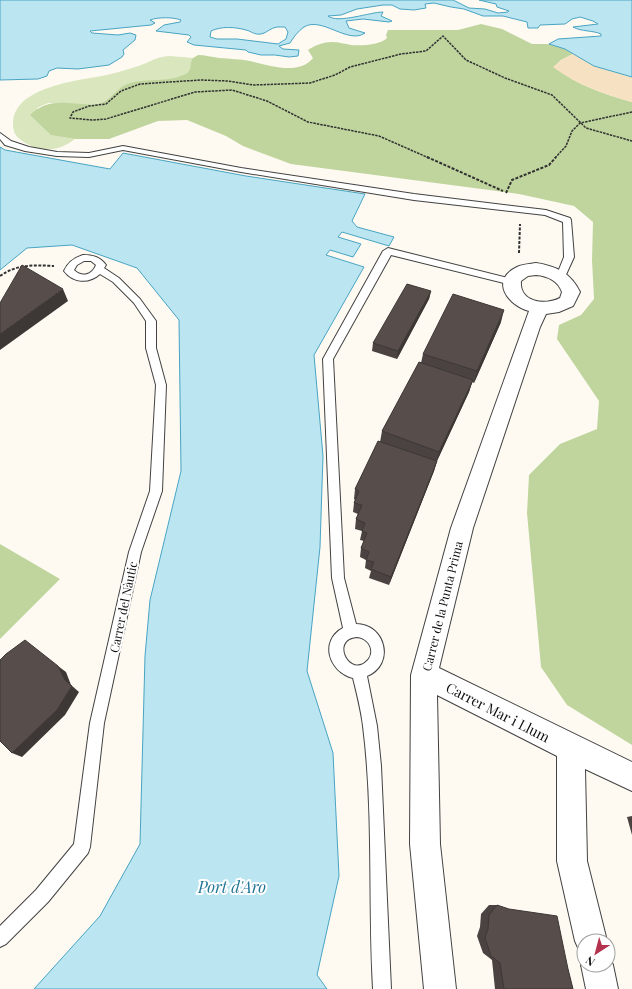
<svg xmlns="http://www.w3.org/2000/svg" width="632" height="989" viewBox="0 0 632 989" font-family="'Playfair Display',serif">
  <style>
    .green { fill: #d9e6be }
    .forest { fill: #c0d59e }
    .sand { fill: #f6e2c2 }
    .water { fill: #bbe5f1; stroke: #48a4c2; fill-rule: evenodd }
    .lines { fill: none; stroke-linecap: round; stroke-linejoin: round }
    .lane-casing { stroke: #424242; stroke-width: 2 }
    .street-casing { stroke: #424242; stroke-width: 2 }
    .path-far1 { stroke: #313131; stroke-width: 1.5; stroke-dasharray: 2.5 1; stroke-linecap: butt }
    .path { stroke: #313131; stroke-width: 2; stroke-dasharray: 3 1.5; stroke-linecap: butt }
    .lane { fill: #fff; fill-rule: evenodd }
    .street { fill: #fff; fill-rule: evenodd }
    .wall { fill: #4b4341 }
    .shaded-wall { fill: #3d3735 }
    .building { fill: #574e4c; stroke: #3d3735 }
    .labels { text-anchor: middle; dominant-baseline: central; stroke-width: 4; stroke-linejoin: round; paint-order: stroke }
    .street-label { font-size: 12px; fill: #0f0f0f; stroke: #fff }
    .near-street-label { font-size: 14px; fill: #0f0f0f; stroke: #fff }
    .near-water-label { font-size: 16px; font-style: italic; fill: #227696; stroke: #fff }
  </style>
  <rect width="100%" height="100%" fill="#fefaf2"/>
  <path class="green" d="M170,56L193,58L191,69L189,72C171,83 150,79 131,83C119,86 113,96 103,102C92,108 67,103 54,103H48L37,108C44,136 49,134 75,139C71,142 66,145 61,147C46,153 25,147 15,134C1,89 74,81 102,76C112,74 122,71 132,68C146,65 155,56 170,56Z"/>
  <path class="forest" d="M481,24L502,29L532,44H549L565,49L573,54L561,60L554,67C577,85 604,94 632,102V745L567,705L541,667L527,513L529,475L560,444L597,429L599,401L557,339L559,325L581,315L594,299L592,260L593,222L574,206L519,194L291,164L243,146L226,136L187,120L158,121L109,139H75L51,135L30,115C45,100 61,102 81,104C86,104 92,105 97,104C110,102 116,87 130,83C148,78 170,83 187,73C193,69 189,63 193,58L198,55C205,55 212,57 219,58C230,59 240,59 250,61C268,65 299,76 313,58L308,50C315,45 324,42 332,42C339,42 345,44 351,45C361,46 380,45 387,38L386,35L388,30H458Z
    M0,544L60,579L0,639Z"/>
  <path class="sand" d="M573,54L594,66L632,77V102C604,94 577,85 553,67L561,60Z"/>
  <path class="water" d="M0,0H453L469,8L485,9L498,13L508,12L509,11L497,7L496,4L479,0H632V77L594,66L565,49L549,44L558,39L601,36V34C592,30 582,32 573,27L598,24L593,21L580,17L572,19L565,24L540,25L538,28H528L527,22L503,16H483L464,9L451,7L434,3L425,4L426,8L414,10L400,9L392,5H383L357,9L341,15L328,16C338,24 370,12 383,12L381,16L392,21L389,22L363,19L346,21L349,28L365,33C348,45 322,16 304,27C298,31 293,38 290,43L279,46L283,49L299,50L298,56L289,57L275,55H261L248,52L246,50L194,45L187,42L191,37L189,35L156,31L164,25L180,22L181,20C173,17 158,17 150,20L155,23L151,25L90,31L92,33L118,35L130,33L136,35L135,40L123,50L124,54L122,57L109,65L78,69L57,68L49,71L47,76L38,79L0,80ZM277,27H285L288,32L286,39L278,44L237,39H217L210,37L211,31C221,26 236,27 246,30C251,31 254,35 261,34C267,33 270,28 277,27Z
    M0,147L5,150L110,169L123,153L246,176L365,194L352,221L357,227L394,237L389,246L342,232L338,237L361,244L353,257L330,250L326,255L364,267L314,355L323,456L320,547L307,671L333,753L339,876L317,975L327,989H34L100,916L140,844L145,656L150,600L181,471L179,320L137,268L72,245L27,248L0,270Z"/>
  <g class="lines">
    <defs>
      <path id="lane" d="M0,133L11,141L29,147L57,152L89,153L123,146L241,168L414,194L546,210L570,218L571,220L574,257L564,279H558L556,277L564,257L563,222L545,215L414,200L241,172L123,150L89,157L57,156L25,151L5,145L0,139Z
        M388,248L512,279L517,282L512,285L391,255L333,359L344,578L356,624C386,624 395,665 367,676L377,726L381,766L391,989H373C368,902 374,813 363,726C361,710 357,694 353,678C329,672 319,641 343,628L332,578L323,359L383,251ZM357,637C368,638 376,650 368,660C350,680 329,639 357,637Z
        M83,255C93,255 100,257 106,265L104,268L119,278L140,299L156,321V348L166,385L162,491L141,552L104,723L90,847L88,853L48,902L6,944L0,947V926L36,890L74,844L90,723L129,552L150,491L156,385L146,348V321L134,303L113,282L100,274C89,284 73,283 64,271C68,262 74,258 83,255ZM84,261H91L96,265C92,275 82,278 74,270L77,265Z"/>
      <path id="street" d="M536,263C556,266 571,273 580,292L573,306L559,312L546,314L540,327L473,528L439,668L632,762V791L585,769L587,861L607,941H584V954L580,952L575,941L557,861V756L437,695L440,844L456,989H424L410,844L411,675L451,528L529,311C507,305 490,280 517,267C523,264 530,264 536,263ZM536,275C548,276 558,281 562,292L560,298C545,306 519,302 521,281L528,276Z
        M608,954L613,965L618,989H586L581,965L584,957V965H608Z"/>
    </defs>
    <use href="#lane" class="lane-casing"/>
    <use href="#street" class="street-casing"/>
    <path class="path-far1" d="M429,158L379,136L308,122L267,101L232,90L195,92L106,119L92,120L70,118L73,112L89,106L106,104L121,91L140,84L200,80L228,81L253,85L310,83L335,75L350,67L401,54L426,51L443,36L466,60L505,78L552,95L586,128L632,141
      M555,158L566,146L572,131L580,123L632,112"/>
    <path class="path" d="M427,157L503,191
      M506,193L512,180L549,165L556,157
      M519,253L520,224
      M0,276C17,264 34,265 54,266"/>
    <use href="#lane" class="lane"/>
    <use href="#street" class="street"/>
  </g>
  <path class="wall" d="M431,291L429,299L397,359L372,351L373,343Z
    M501,322L474,383L472,382L469,392L437,461L434,471L389,585L369,578L371,571L365,568L366,560L360,557L361,548L364,541L360,540L362,531L355,529L356,519L358,514L353,512L354,503L355,500L354,499L355,489L380,442L382,431L421,363L423,354Z
    M632,816V835L627,817Z
    M489,905H497L568,969L573,989H495L492,960L483,953L477,936L480,927L481,914Z"/>
  <path class="shaded-wall" d="M63,289L68,301L0,350V334Z
    M431,291L429,299L397,359L398,351Z
    M504,310L501,322L474,383L477,371Z
    M473,380L469,392L436,463L439,452Z
    M437,461L434,471L389,585L391,577Z
    M58,666L66,672L71,685L79,692L65,715L22,757L12,753L64,679Z"/>
  <path class="building" d="M22,265L63,289L0,334V303Z
    M407,284L431,291L398,351L373,343Z
    M453,294L504,310L477,371L423,354Z
    M419,362L473,380L439,452L382,431Z
    M378,441L437,461L391,577L371,569L374,562L366,560L369,552L361,548L367,533L362,531L365,523L356,519L362,505L354,503L359,491L355,489Z
    M25,640L58,666L64,679L72,686L57,710L12,753L0,741V660L6,654Z
    M497,905L509,909L557,916L568,969L573,989H504L500,963L491,956L485,938L488,929L489,915Z"/>
  <g class="labels">
    <g class="street-label">
      <text transform="translate(442 606) rotate(-76)">Carrer de la Punta Prima</text>
      <text transform="translate(123 607) rotate(-78)">Carrer del Nàutic</text>
    </g>
    <g class="near-street-label">
      <text transform="translate(498 712) rotate(27)">Carrer Mar i Llum</text>
    </g>
    <g class="near-water-label">
      <text x="232" y="886">Port d'Aro</text>
    </g>
  </g>
  <g transform="translate(596 953) rotate(216)"><circle r="19" fill="#ffffff" stroke="#9f9f9f"/>
  <path d="M0-3L7 15L0 10L-7 15Z" fill="#b3324d"/>
  <text y="-6" font-size="11" font-weight="bold" text-anchor="middle" fill="#0f0f0f">N</text>
  </g>
</svg>
